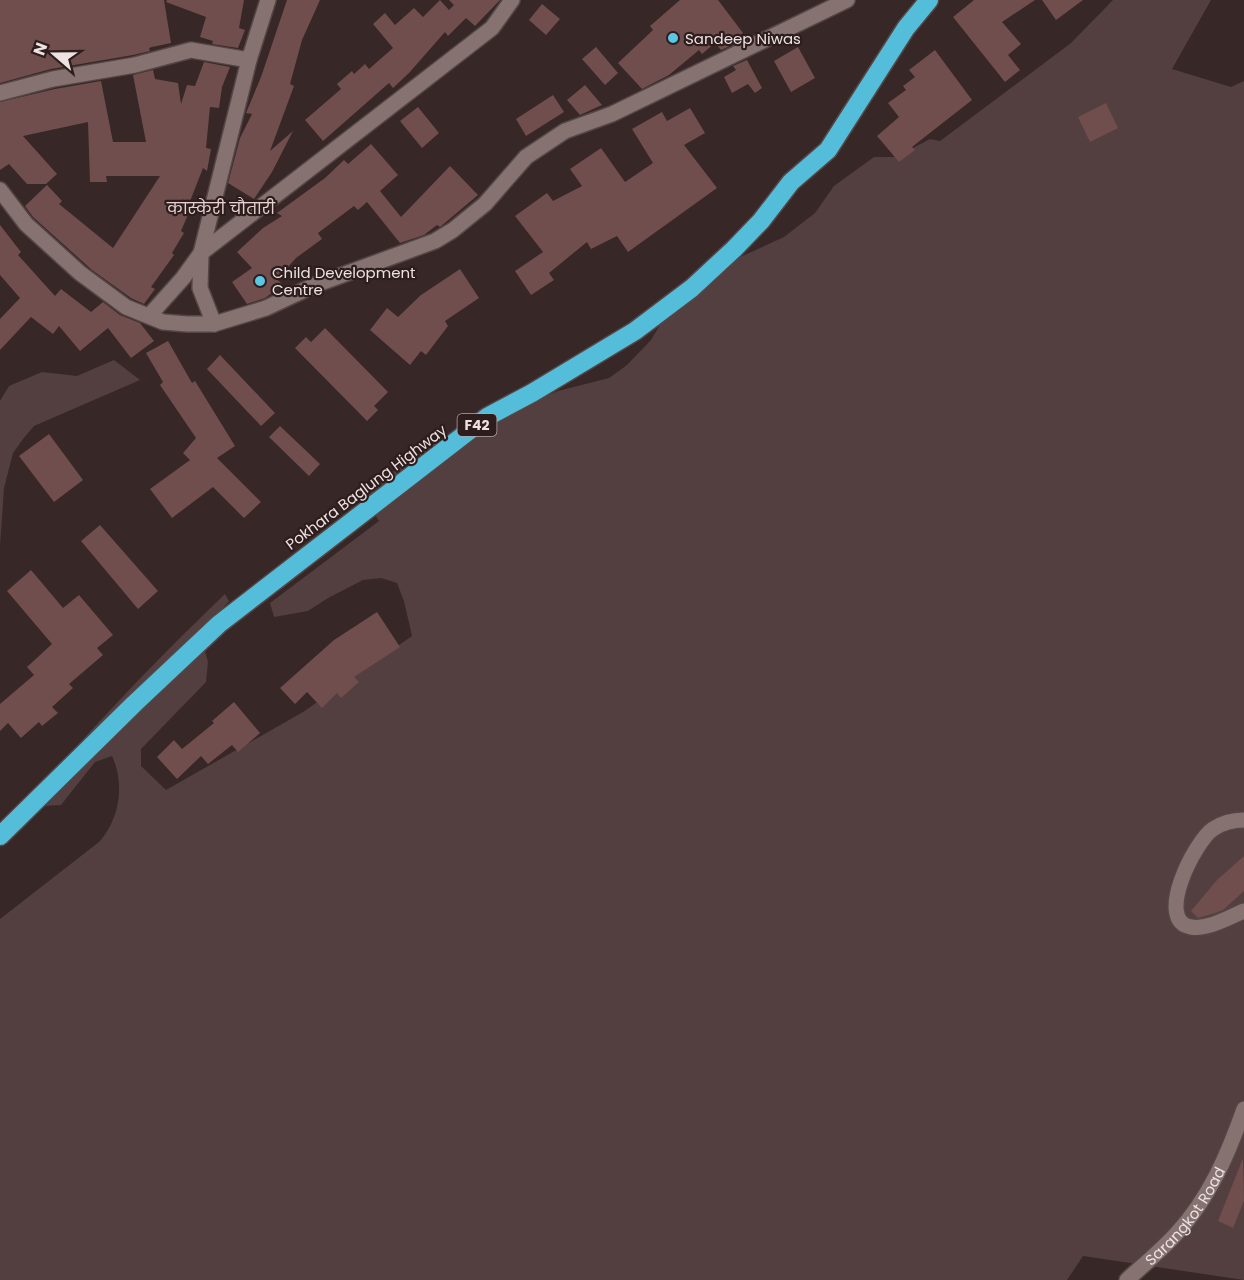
<svg xmlns="http://www.w3.org/2000/svg" width="1244" height="1280" viewBox="0 0 1244 1280" font-family="Poppins,'Noto Sans Devanagari',sans-serif">
  <style>
    .green { fill: #533f3f }
    .building { fill: #6f4e4d }
    .lines { fill: none; stroke-linecap: round; stroke-linejoin: round }
    .minor-casing { stroke: #544646; stroke-width: 18 }
    .highway-casing { stroke: #544646; stroke-width: 21 }
    .minor { stroke: #857271; stroke-width: 15 }
    .highway { stroke: #54bdd9; stroke-width: 18 }
    .poi-dot { fill: #5ac8e5; stroke: #2d1d1d; stroke-width: 2 }
    .labels { text-anchor: middle; dominant-baseline: central; stroke-width: 4.5; stroke-linejoin: round; paint-order: stroke }
    .shield { fill: #2d1d1d; stroke: #b3a6a6; stroke-width: 1.5 }
    .shield-label { font-size: 14px; font-weight: bold; fill: #ede1e1 }
    .poi-label { font-size: 15px; fill: #ede1e1; stroke: #2d1d1d; text-anchor: start }
    .street-label { font-size: 15px; fill: #ede1e1; stroke: #2d1d1d }
    .neighbourhood-label { font-size: 16px; fill: #e6d1d0; stroke: #2d1d1d }
  </style>
  <rect width="100%" height="100%" fill="#372726"/>
  <path class="green" d="M1113,0H1211L1172,69L1231,87L1244,81V1280L1083,1256L1067,1280H0V919L99,842C120,819 125,784 112,756L95,762L61,805L44,806L38,790C97,722 159,657 225,594L229,601L207,627L203,644L208,662L206,682L141,749V766L166,790L303,712L412,636L404,601L397,583L381,578L363,580L328,598L308,611L274,617L270,603L379,521L364,498L390,474L429,446L558,391L609,378L627,365L651,340L671,306L714,269L784,237L815,213L834,186L874,157H896L930,139L940,141L1071,43Z
    M114,360L140,380L34,426L23,439L13,453L4,488L0,546V401L9,386L42,372L77,376Z"/>
  <path class="building" d="M0,0H164L171,43L152,47L149,48L150,51L133,55L51,69L0,83Z
    M167,0H244L239,28L245,30L238,48L212,44L213,41L200,37L206,17L166,2Z
    M287,0H320L302,40L290,84L294,86L270,151L293,131L272,172L254,199L228,183L240,138L252,114L246,113L261,77Z
    M440,0L449,10L454,5L449,0H500L475,26L466,18L448,36L445,32L409,73L393,88L389,83L323,141L305,120L341,89L337,84L352,71L354,74L365,64L369,69L393,48L373,24L385,13L395,25L414,8L423,17Z
    M680,0H718L743,33L735,39L737,43L721,50L715,43L702,54L699,50L669,75L642,89L618,63L653,30L650,26Z
    M974,0H1035L1002,22L1021,44L1008,55L1020,70L1005,82L953,17Z
    M1042,0H1083L1056,20Z
    M542,4L560,19L546,35L529,20Z
    M596,47L618,73L605,85L582,59Z
    M798,47L815,78L791,92L774,61Z
    M935,50L972,100L912,147L915,150L899,162L877,136L899,117L888,103L906,90L903,86L915,77L909,70Z
    M747,60L762,88L755,93L748,84L732,93L724,77L736,70L733,66Z
    M204,62L230,67L222,87L219,108L210,107L206,148L211,149L207,171L203,168L187,209L190,210L181,231L184,233L172,253L174,255L151,287L155,289L144,304L131,298L92,270L33,217L25,206L47,185L62,201L59,204L113,248L160,176H106L107,182H90L88,122L23,136L57,174L46,184H27L9,164L0,170V102L55,89L101,81L113,142H146L133,75L153,70L155,79L178,83L181,104L187,85L195,86Z
    M585,85L602,105L580,115L567,100Z
    M553,95L564,112L526,136L516,119Z
    M1106,103L1118,128L1090,142L1078,117Z
    M418,107L439,133L422,148L400,121Z
    M690,108L705,133L684,145L717,188L628,252L617,236L591,249L587,242L549,273L554,280L531,295L515,271L543,252L515,216L547,193L553,201L582,186L570,169L601,148L625,182L653,163L632,129L662,112L667,121Z
    M371,144L398,175L380,191L401,217L450,166L478,195L440,227L437,225L424,235L400,243L367,202L358,210L354,206L318,233L322,239L296,258L277,279L283,285L265,298L247,304L232,282L252,268L237,252L263,228L282,216L277,213L325,178L344,160L348,164Z
    M0,225L21,252L18,255L55,296L61,289L91,312L103,302L120,315L140,323L154,341L131,358L108,328L80,351L59,326L53,334L31,317L0,350V319L20,298L0,275Z
    M460,269L479,298L445,321L448,326L426,355L421,351L410,365L370,330L387,308L398,317L421,295Z
    M325,328L388,392L374,406L378,410L367,421L295,348L306,337L311,342Z
    M168,341L192,383L195,381L235,446L217,458L261,502L244,518L213,487L172,518L150,489L190,460L183,453L196,438L160,385L163,382L146,353Z
    M220,355L275,413L261,426L207,369Z
    M280,426L320,464L309,476L269,437Z
    M49,434L83,480L54,502L19,456Z
    M100,525L158,591L138,609L81,541Z
    M31,570L63,608L79,595L113,635L97,648L103,655L69,684L73,688L52,707L58,713L42,726L39,722L21,738L8,723L0,731V704L34,675L27,667L52,644L7,591Z
    M377,612L400,647L354,677L359,682L341,698L337,693L322,708L307,692L295,704L280,688L334,640Z
    M234,702L260,733L238,752L232,745L208,764L201,756L177,779L157,757L174,740L182,749L214,723L212,721Z
    M1244,856V891L1223,910L1215,913L1198,918L1191,911L1217,880Z
    M1243,1158L1244,1201L1233,1228L1218,1221Z"/>
  <g class="lines">
    <defs>
      <g id="minor">
        <path d="M0,93L53,79L135,65L191,50L249,60"/>
        <path d="M0,190L26,224L80,273L126,307L163,322L187,324H214L250,313L266,308L315,285L435,241L453,230L485,204L526,157L565,131L612,114L847,0"/>
        <path d="M149,316L183,278L201,253L492,28L512,0"/>
        <path d="M214,324L200,288L201,253L249,60L268,0"/>
        <path d="M1244,820C1233,820 1222,823 1213,829C1195,841 1154,921 1191,927C1208,930 1229,917 1244,911"/>
        <path id="s1" d="M1127,1280C1143,1265 1162,1250 1177,1233C1210,1197 1228,1154 1244,1109"/>
      </g>
      <path id="highway" d="M0,836L134,704L219,624L487,417L532,393L635,331L692,288L734,249L761,221L791,182L828,150L906,28L929,0"/>
    </defs>
    <use href="#minor" class="minor-casing"/>
    <use href="#highway" class="highway-casing"/>
    <use href="#minor" class="minor"/>
    <use href="#highway" class="highway"/>
  </g>
  <g class="poi-dot">
    <circle cx="673" cy="38" r="6"/>
    <circle cx="260" cy="281" r="6"/>
  </g>
  <g class="labels">
    <rect class="shield" x="457.5" y="414" width="39" height="22" rx="4.5"/>
    <g class="shield-label">
      <text x="477" y="425">F42</text>
    </g>
    <g class="poi-label">
      <text x="685" y="38">Sandeep Niwas</text>
      <text x="272" y="272">Child Development<tspan x="272" dy="17">Centre</tspan></text>
    </g>
    <g class="street-label">
      <text transform="translate(366 487) rotate(-37)">Pokhara Baglung Highway</text>
      <text stroke="none"><textPath href="#s1" startOffset="87">Sarangkot Road</textPath></text>
    </g>
    <g class="neighbourhood-label">
      <text x="221" y="208">कास्केरी चौतारी</text>
    </g>
  </g>
  <g transform="translate(54 54) rotate(290)" stroke="#2d1d1d" stroke-width="4.5" paint-order="stroke">
  <path d="M0-4.5L10 22L0 15L-10 22Z" fill="#ede1e1"/>
  <text y="-9" font-size="16" font-weight="bold" text-anchor="middle" fill="#ede1e1">N</text>
  </g>
</svg>
